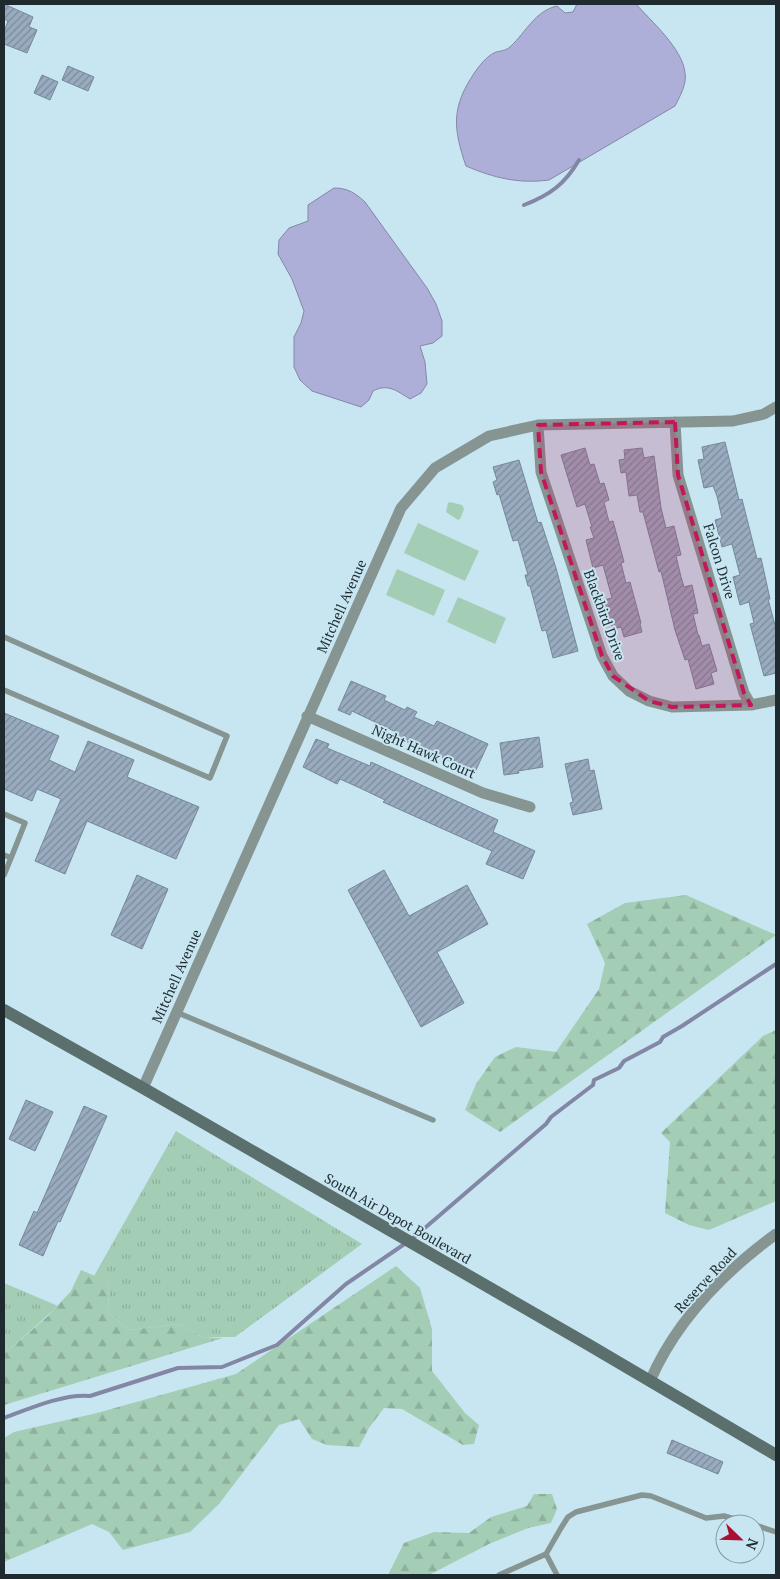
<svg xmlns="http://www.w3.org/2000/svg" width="780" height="1579" viewBox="0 0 780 1579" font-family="'PT Serif',serif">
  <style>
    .grass { fill: url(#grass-tufts) }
    .forest { fill: url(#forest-firs) }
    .park { fill: #a4cdb5 }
    .water { fill: #aeafd8; stroke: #8387a5 }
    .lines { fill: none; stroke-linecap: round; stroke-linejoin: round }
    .stream { stroke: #8387a5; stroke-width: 4 }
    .building { fill: url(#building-hatch); stroke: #76879b }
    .lane { stroke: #869492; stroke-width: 5.5 }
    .street { stroke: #869492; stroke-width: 11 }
    .secondary { stroke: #5b6f6d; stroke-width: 12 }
    .marked { fill: #c2185b; fill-opacity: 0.2; stroke: #c2185b; stroke-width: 4; stroke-dasharray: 10 6; stroke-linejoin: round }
    .labels { text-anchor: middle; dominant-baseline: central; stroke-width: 4; stroke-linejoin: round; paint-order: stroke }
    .street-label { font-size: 14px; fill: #1f2a2f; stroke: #c7e6f1 }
  </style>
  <defs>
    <pattern id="grass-tufts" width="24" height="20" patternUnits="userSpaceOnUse" patternTransform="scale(1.25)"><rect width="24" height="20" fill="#a4cdb5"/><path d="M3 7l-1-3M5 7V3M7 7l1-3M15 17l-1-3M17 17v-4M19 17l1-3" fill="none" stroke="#8db09c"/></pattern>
    <pattern id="forest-firs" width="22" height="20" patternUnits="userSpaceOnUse" patternTransform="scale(1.25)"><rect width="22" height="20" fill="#a4cdb5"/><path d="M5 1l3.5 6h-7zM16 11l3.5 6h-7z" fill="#8db09c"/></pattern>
    <pattern id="building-hatch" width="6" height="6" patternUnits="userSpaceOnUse" patternTransform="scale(1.25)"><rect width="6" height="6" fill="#99abbf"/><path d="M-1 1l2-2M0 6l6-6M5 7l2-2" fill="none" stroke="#7c8b9c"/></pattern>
  </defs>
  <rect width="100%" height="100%" fill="#c7e6f1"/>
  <path class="grass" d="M176,1131L362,1244L235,1337H203L179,1324L129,1330L108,1313L109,1282L94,1276Z
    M4,1283L58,1306L4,1354Z"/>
  <path class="forest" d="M686,895L776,935L500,1132L465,1110L476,1084L495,1057L516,1047L556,1052L599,989L605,963L587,924L625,903Z
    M776,1030V1201L709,1230L689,1225L665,1213L670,1142L661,1133L763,1036Z
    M396,1266L420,1288L432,1329V1371L465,1413L479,1425L474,1444L463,1445L402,1409L384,1408L369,1428L359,1447L327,1445L312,1439L299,1419L279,1425L219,1504L190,1532L123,1550L109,1532L92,1524L4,1562V1438L14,1432L97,1413L236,1374Z
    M81,1270L109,1282L108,1313L129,1330L179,1324L203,1337L223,1338L4,1405V1354L48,1316L71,1291Z
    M534,1494H552L557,1509L551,1523L528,1528L489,1544L429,1575H388L404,1543L434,1532L469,1533L491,1517L527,1506Z"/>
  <path class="park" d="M450,502L462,505L464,509L460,519L458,520L446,512L448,503Z
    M418,523L479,551L465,581L404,553Z
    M397,569L445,590L434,616L386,595Z
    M458,597L506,618L495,644L447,622Z"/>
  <path class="water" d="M577,4H636C651,21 683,49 685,73C687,84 680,96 675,106L549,180C519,184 494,178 466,166C453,128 451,107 475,72C479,66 487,56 494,53C500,50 505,52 511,46C526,32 535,11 557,6L565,13L573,12Z
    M334,188C348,188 355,193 365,202L427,288L436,304L442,321V336L433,343L420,346L425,362L427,384L421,393L410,399C397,391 388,383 373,391L369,400L361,407L312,391L300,380L294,367V337L301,323L304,311L292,279L278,254L279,240L289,228L308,221V205Z"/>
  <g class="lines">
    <path class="stream" d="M524,205C550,195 565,184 579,160
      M412,1239L546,1124L551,1117L593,1085L594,1080L619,1068L624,1061L660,1042L663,1037L682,1026L776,964
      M4,1418C28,1409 65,1393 90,1396L178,1368L222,1367L277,1345L346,1284L406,1243"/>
  </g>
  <path class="building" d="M4,4L33,17L29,27L37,30L27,53L4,44V32L8,21L4,19Z
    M68,66L94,77L88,91L62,80Z
    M42,75L58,82L50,100L34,93Z
    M725,442L739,500L742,499L757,559L761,558L770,599H768L776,629V673L764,676L750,624L754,623L749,602L740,605L733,577L740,575L732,544L722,547L715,520L722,518L717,496L713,486L704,488L698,460L704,459L702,447Z
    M585,448L590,465L594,464L600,484L604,483L609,500L604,502L609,522L613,521L624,562L621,563L626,583L630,582L641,623L640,624L642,632L624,637L621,627L613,629L604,600L612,598L603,565L593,568L586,540L594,538L590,527H592L585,504L577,507L561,455Z
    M642,448L644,458L654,456L661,508L666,528L674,526L681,555L676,556L681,577L684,587L692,585L698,613L693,614L698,635H699L702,646L709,644L717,671L711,673L714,684L696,689L688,659L685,660L675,630L661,571L659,572L643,512H640L637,495L629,496L626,472L621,473L619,460L625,459L624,450Z
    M519,460L538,523L541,522L556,568L578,651L553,658L546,630L542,631L530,586H528L525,575H528L518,540L513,541L499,494L497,495L493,482L497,480L493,467Z
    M351,681L386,696L384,700L405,710L407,707L417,712L414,717L434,726L437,721L488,744L475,772L394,736L396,732L352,711L350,715L338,710Z
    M4,713L59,736L49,760L75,772L88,741L134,760L127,777L199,807L176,859L87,821L65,874L35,861L61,799L37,789L32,801L4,789Z
    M539,737L543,767L518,771L519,773L504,775L500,743Z
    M316,739L329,744L327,748L370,766L371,762L498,820L493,832L535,851L523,879L486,864L492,851L383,802L385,800L360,788L340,779L337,784L303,767Z
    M588,759L590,771L594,770L602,809L573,815L570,803L573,802L565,764Z
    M384,870L409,916L467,885L488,924L437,952L464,1003L421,1027L348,890Z
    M137,875L168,889L142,949L111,935Z
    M26,1100L53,1112L35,1151L9,1139Z
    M84,1106L107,1116L60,1222L58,1221L43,1256L19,1245L34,1211L37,1213Z
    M672,1440L723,1462L718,1474L667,1453Z"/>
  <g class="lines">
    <path class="lane" d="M4,637L227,736L210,778L4,690
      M4,814L25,823L11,858
      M4,855L11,858L4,875
      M176,1012L433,1120
      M755,1525L776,1532
      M546,1554L561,1528L568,1517L576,1512L642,1495L651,1496L706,1518L724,1516L751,1524
      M499,1575L546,1554L557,1575"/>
    <path class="street" d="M675,422L678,475L744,693L751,705
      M538,425L541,472L602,656L613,676L629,691L649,701L672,707L751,705L776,700
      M307,716L483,793L530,807
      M143,1088L401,508L435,468L489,436L538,425L733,421L764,414L776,407
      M650,1381C676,1321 724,1272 776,1234"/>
    <path class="secondary" d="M4,1010L143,1088L589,1345L776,1455"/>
  </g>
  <path class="marked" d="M675,422L678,475L744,693L751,705L672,707L649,701L613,676L602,656L541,472L538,425Z"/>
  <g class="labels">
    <g class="street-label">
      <text transform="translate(720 561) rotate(73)">Falcon Drive</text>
      <text transform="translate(341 606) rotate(-66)">Mitchell Avenue</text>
      <text transform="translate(605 615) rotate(70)">Blackbird Drive</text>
      <text transform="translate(424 751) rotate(24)">Night Hawk Court</text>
      <text transform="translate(176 976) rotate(-66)">Mitchell Avenue</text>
      <text transform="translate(398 1218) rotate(30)">South Air Depot Boulevard</text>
      <text transform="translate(705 1280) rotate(-47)">Reserve Road</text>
    </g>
  </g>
  <rect width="780" height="1579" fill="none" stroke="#1f2a2f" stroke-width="10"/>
  <g transform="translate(740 1539) rotate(113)"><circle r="24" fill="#c7e6f1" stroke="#849ba3"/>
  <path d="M0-4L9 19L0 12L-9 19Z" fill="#a91133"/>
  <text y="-8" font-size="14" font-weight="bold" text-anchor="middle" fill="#1f2a2f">N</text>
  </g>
</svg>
